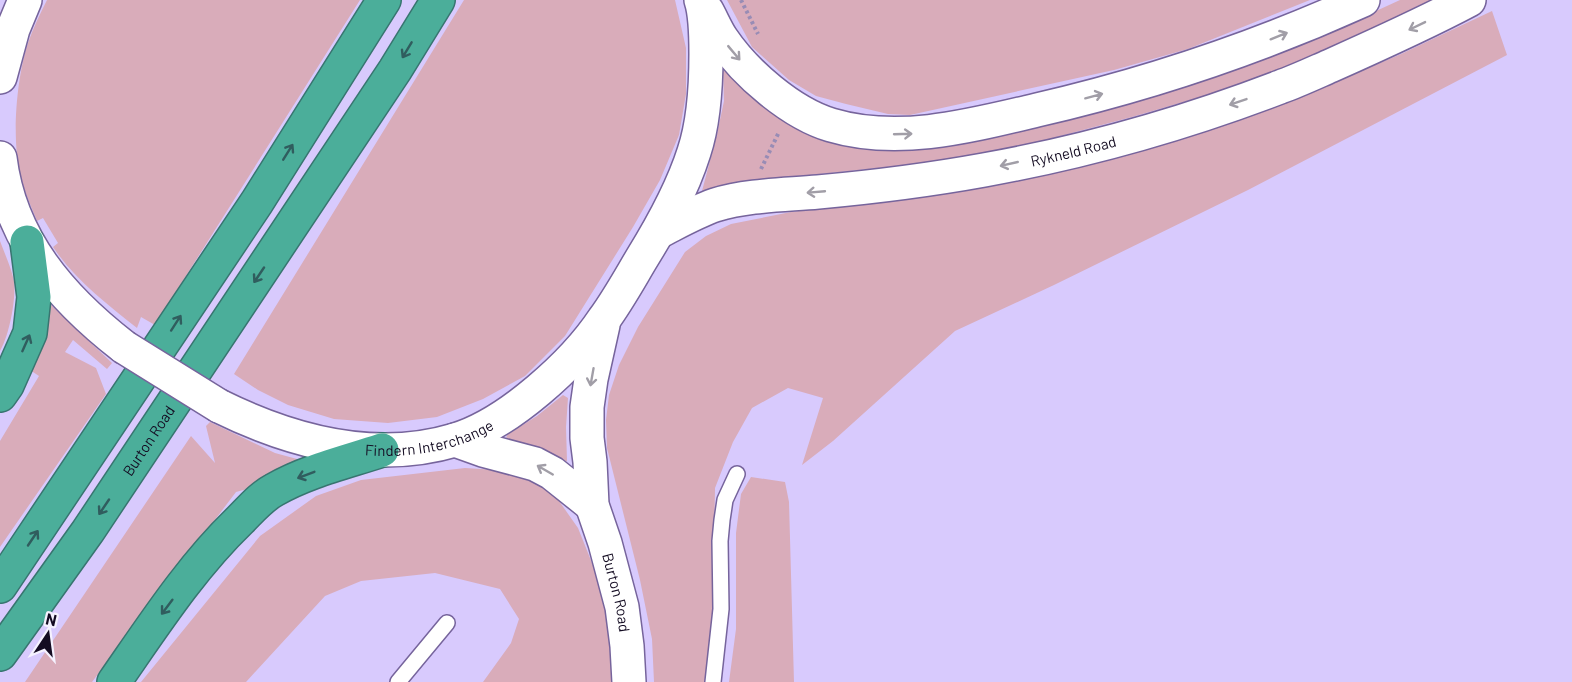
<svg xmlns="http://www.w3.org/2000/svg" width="1572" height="682" viewBox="0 0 1572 682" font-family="Barlow,sans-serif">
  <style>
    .green { fill: #d9acba }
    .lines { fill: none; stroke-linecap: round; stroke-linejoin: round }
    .lane-casing { stroke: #76649c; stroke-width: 18 }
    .secondary-casing { stroke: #76649c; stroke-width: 36 }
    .highway-casing { stroke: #387570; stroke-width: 36 }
    .path { stroke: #988cb5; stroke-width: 4; stroke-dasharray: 3 3; stroke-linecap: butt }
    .lane { stroke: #fff; stroke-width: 15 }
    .secondary { stroke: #fff; stroke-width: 33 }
    .highway { stroke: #4bae9a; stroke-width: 33 }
    .secondary-bridge-casing { stroke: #76649c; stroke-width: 36; stroke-linecap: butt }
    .secondary-bridge { stroke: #fff; stroke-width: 33 }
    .oneway { stroke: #a19ea7 }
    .oneway2 { stroke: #305d5e }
    .labels { text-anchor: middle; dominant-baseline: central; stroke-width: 4.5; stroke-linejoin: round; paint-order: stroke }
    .street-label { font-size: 15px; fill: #140c22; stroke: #f5f2ff }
  </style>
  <rect width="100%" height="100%" fill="#d8cafd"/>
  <path class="green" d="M47,0H360L155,325L141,317L137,328C107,304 75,280 53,247L58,243L43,218L37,221C30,204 22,186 19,168C12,134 17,76 28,43C33,28 40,14 47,0Z
    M464,0H675L686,48V94L679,135L660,180L633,227L565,336L525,376L483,399L437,417L388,423L334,419L288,405L258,390L234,374Z
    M727,0H1310L1188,49L1114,70L910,115L888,114L846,104L816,96L789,80L752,47Z
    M1400,0H1442L1315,56L1228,89L1132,117L1008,150L907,165L743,182L702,191L717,134L724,101L723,70L808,132L1149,96L1253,64L1339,28Z
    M1492,11L1507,55L1248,190L1054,285L955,331L833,441L802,465L823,398L788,388L752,408L733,442L715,488L713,606L711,644L707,682H654L652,639L640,580L607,448L606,420L609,395L619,365L638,327L685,252L706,236L731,224L791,212L984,187L1122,157L1312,92L1401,54Z
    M0,241C4,252 10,265 13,277C18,293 9,337 0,351Z
    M47,301L112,363L107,369L73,340L65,352L96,368L106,394L0,547V441L39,376L27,368Z
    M563,395L568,398L566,427L567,461L564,463L530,445L506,439L507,435L537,416Z
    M210,422L275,453L297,459V462L247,489L236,492L92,682H25L191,436L215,463L206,426Z
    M465,468L528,472L552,491L578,528L596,573L613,638L611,682H483L511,643L519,619L500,589L435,573L361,581L325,596L246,682H141L260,536L316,496L361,480Z
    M751,477L785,482L789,502L794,682H729L736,629V533L741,494Z"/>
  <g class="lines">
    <defs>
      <path id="lane" d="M398,682L447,623
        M713,682L721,609L720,541L722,520L725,500L737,474"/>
      <g id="secondary">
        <path d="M707,11C712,20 716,30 722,39C745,73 791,113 831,125C898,145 970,126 1037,110C1150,84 1257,48 1363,0"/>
        <path d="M0,77L13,29L25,0"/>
        <path d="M0,158C10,240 61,298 124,347"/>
        <path id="s1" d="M658,232C676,223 695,212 715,205C748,195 784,195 818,192C873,187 929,180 984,170C1084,152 1186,123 1280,87C1297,81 1314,73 1330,66C1377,45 1424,24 1469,0"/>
        <path id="s2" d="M603,325L591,379L587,407V438L590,462L592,505L605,543L622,607L627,646L629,682"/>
        <path id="s3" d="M219,406C292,442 375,464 455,440C508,424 574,364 604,319C618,300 630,278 642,258C663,224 682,190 694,152C704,122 706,86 706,54C706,38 706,15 701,0"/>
        <path d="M455,440L483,450L535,464L552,473L592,505"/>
      </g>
      <g id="highway">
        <path d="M0,395L7,385L30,333L34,297L27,242"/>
        <path d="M0,586L257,202L384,0"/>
        <path id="s4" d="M0,654L88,531L395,70L438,0"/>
        <path d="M114,682C153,626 191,567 240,520C251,509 261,497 274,490C307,471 346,462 382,450"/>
      </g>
    </defs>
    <use href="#lane" class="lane-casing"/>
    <use href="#secondary" class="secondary-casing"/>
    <use href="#highway" class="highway-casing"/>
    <path class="path" d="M741,0L758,34
      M761,169L779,132"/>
    <use href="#lane" class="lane"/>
    <use href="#secondary" class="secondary"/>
    <use href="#highway" class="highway"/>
    <defs>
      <path id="secondary-bridge" d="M124,347L219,406"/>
    </defs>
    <use href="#secondary-bridge" class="secondary-bridge-casing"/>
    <use href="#secondary-bridge" class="secondary-bridge"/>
  </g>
  <defs><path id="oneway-shaft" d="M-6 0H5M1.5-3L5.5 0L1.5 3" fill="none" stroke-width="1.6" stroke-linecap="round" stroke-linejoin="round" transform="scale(1.5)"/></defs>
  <g class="oneway">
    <use href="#oneway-shaft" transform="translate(1417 26) rotate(154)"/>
    <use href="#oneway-shaft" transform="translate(1279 36) rotate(-22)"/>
    <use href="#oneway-shaft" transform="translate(734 53) rotate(50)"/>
    <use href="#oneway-shaft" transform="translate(1094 96) rotate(-15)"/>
    <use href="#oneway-shaft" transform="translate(1238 102) rotate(161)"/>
    <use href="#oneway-shaft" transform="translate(903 134) rotate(-2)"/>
    <use href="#oneway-shaft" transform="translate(1009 164) rotate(167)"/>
    <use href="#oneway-shaft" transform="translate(816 192) rotate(175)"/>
    <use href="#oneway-shaft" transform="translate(592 377) rotate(100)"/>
    <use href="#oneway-shaft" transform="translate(545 470) rotate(-150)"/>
  </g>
  <g class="oneway2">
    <use href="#oneway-shaft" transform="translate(407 50) rotate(121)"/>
    <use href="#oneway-shaft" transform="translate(288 152) rotate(-58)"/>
    <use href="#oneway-shaft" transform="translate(259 275) rotate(124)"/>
    <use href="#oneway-shaft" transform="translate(176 323) rotate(-57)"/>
    <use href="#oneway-shaft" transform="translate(26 343) rotate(-66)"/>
    <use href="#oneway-shaft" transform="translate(306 475) rotate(159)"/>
    <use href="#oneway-shaft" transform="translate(104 507) rotate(124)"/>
    <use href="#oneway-shaft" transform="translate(33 538) rotate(-56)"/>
    <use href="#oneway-shaft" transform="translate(167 607) rotate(127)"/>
  </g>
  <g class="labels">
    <g class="street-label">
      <text stroke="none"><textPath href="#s1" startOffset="426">Rykneld Road</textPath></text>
      <text stroke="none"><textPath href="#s3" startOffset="219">Findern Interchange</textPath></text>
      <text stroke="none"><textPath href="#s4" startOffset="260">Burton Road</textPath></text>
      <text stroke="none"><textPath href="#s2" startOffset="273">Burton Road</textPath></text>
    </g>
  </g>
  <g transform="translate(48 634) rotate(13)" stroke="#f5f2ff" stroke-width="4.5" paint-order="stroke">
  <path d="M0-4.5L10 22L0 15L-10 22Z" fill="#140c22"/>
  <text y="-9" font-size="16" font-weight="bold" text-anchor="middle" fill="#140c22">N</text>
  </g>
</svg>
